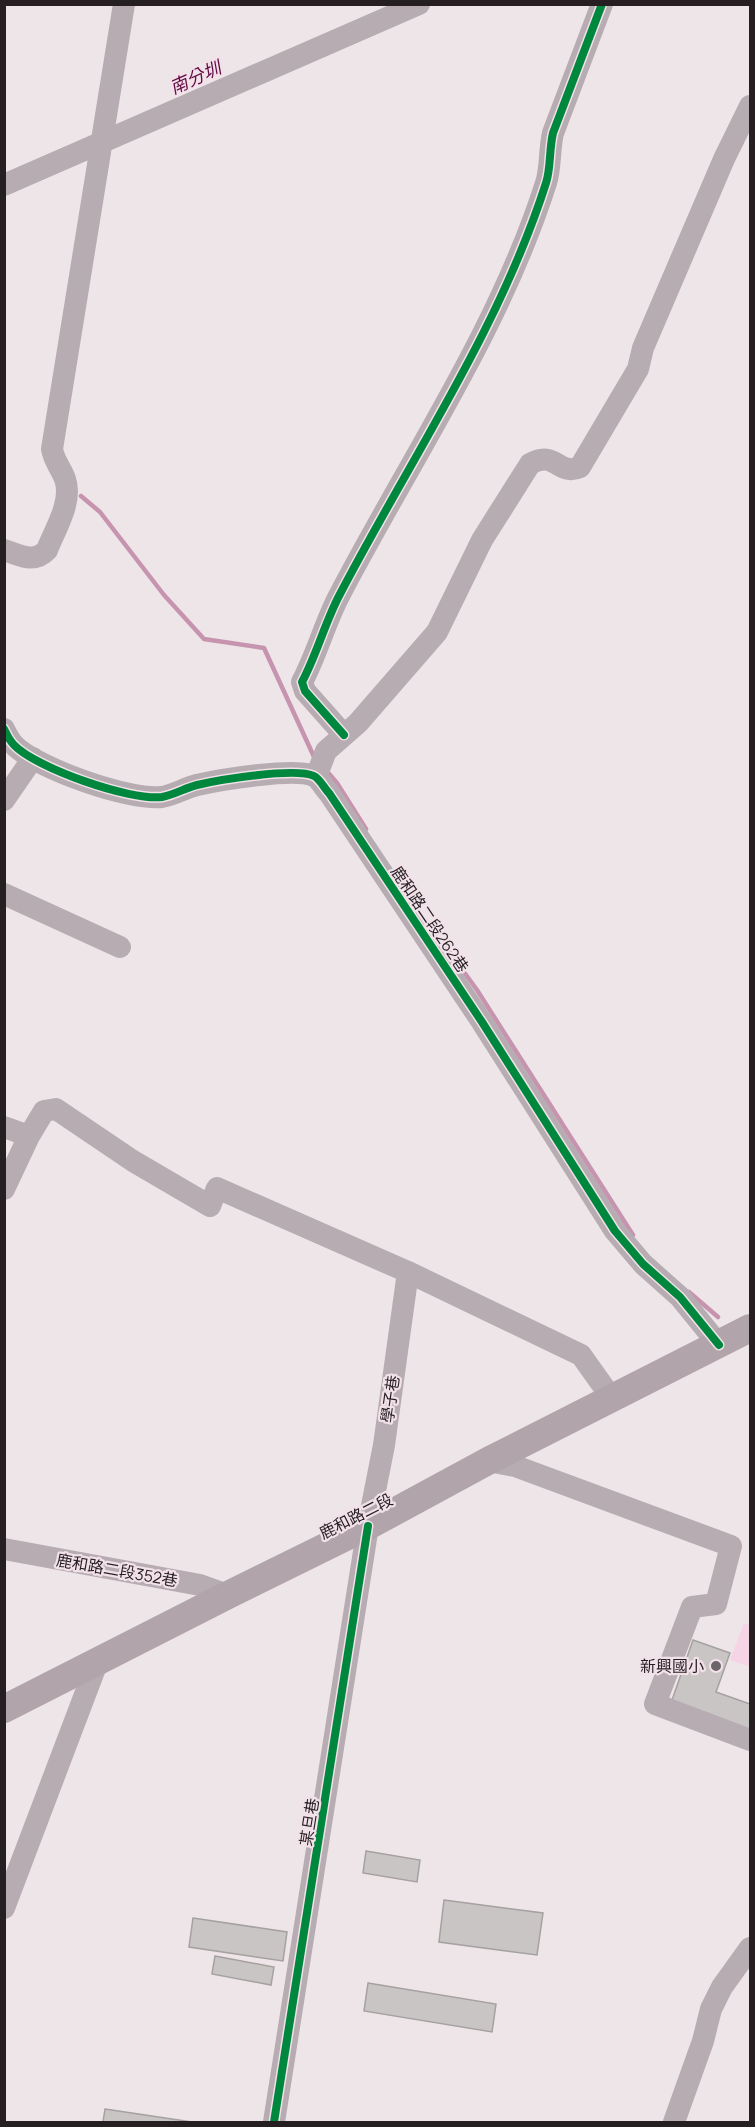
<svg xmlns="http://www.w3.org/2000/svg" width="755" height="2127" viewBox="0 0 755 2127" font-family="Manrope,'Noto Sans TC',sans-serif">
  <style>
    .green { fill: #f5d5e5 }
    .lines { fill: none; stroke-linecap: round; stroke-linejoin: round }
    .stream { stroke: #c794af; stroke-width: 4.5 }
    .building { fill: #c9c5c4; stroke: #a5a1a0; stroke-width: 1.5 }
    .minor { stroke: #b7acb2; stroke-width: 22 }
    .major { stroke: #b1a4aa; stroke-width: 28 }
    .cycleway-casing { stroke: #f2e1e9; stroke-width: 11 }
    .cycleway { stroke: #00873e; stroke-width: 8 }
    .poi-dot { fill: #6b6468; stroke: #f2e1e9; stroke-width: 2 }
    .labels { text-anchor: middle; dominant-baseline: central; stroke-width: 4.5; stroke-linejoin: round; paint-order: stroke }
    .street-label { font-size: 16px; fill: #251f22; stroke: #f2e1e9 }
    .poi-label { font-size: 16px; fill: #251f22; stroke: #f2e1e9; text-anchor: end }
    .water-label { font-size: 18px; font-style: italic; fill: #610a43; stroke: #f2e1e9 }
  </style>
  <rect width="100%" height="100%" fill="#eee5e9"/>
  <path class="green" d="M744,1623L750,1625V1667L730,1660Z"/>
  <g class="lines">
    <path class="stream" d="M81,496L100,512L164,595L204,639L264,648L315,759
      M325,769L337,783L366,829
      M443,943L477,990L633,1235
      M689,1292L718,1317"/>
  </g>
  <path class="building" d="M693,1640L730,1653L716,1692L750,1704V1731L671,1703Z
    M366,1851L420,1860L417,1882L363,1873Z
    M444,1900L543,1913L537,1955L439,1942Z
    M193,1918L287,1932L283,1961L189,1947Z
    M215,1956L274,1967L271,1985L212,1974Z
    M368,1983L496,2004L492,2032L364,2011Z
    M105,2109L192,2122H103Z"/>
  <g class="lines">
    <path class="minor" d="M4,185L419,4
      M4,550C20,555 34,564 47,550C55,529 73,502 65,479C61,468 54,461 52,449L124,4
      M4,729C7,735 9,740 14,745C36,768 130,801 162,797C174,795 185,788 197,785C219,780 295,767 314,776C320,779 324,788 329,793L482,1022L615,1231L643,1264L680,1297L719,1345
      M344,735L305,691L302,682C317,654 325,622 340,594C411,458 499,330 546,183C551,168 549,150 553,133L602,4
      M316,777L326,751L358,723L437,632L482,540L530,464C555,449 559,477 580,467L638,369L643,348L724,159L750,106
      M4,800L33,758
      M4,894L120,947
      M4,1127L29,1136L44,1111L56,1109L133,1161L210,1206L217,1188L408,1272L581,1355L613,1400
      M4,1189L29,1136
      M488,1461L515,1466L731,1546L716,1604L692,1607L655,1704L750,1740
      M4,1549L200,1585L228,1595
      M4,1908L97,1663
      M274,2122L368,1526L384,1445L408,1272
      M674,2122L703,2041L711,2009L722,1987L750,1948"/>
    <path class="major" d="M4,1709L228,1595L368,1526L488,1461L750,1328"/>
    <defs>
      <path id="cycleway" d="M4,729C7,735 9,740 14,745C36,768 130,801 162,797C174,795 185,788 197,785C219,780 295,767 314,776C320,779 324,788 329,793L482,1022L615,1231L643,1264L680,1297L719,1345
        M344,735L305,691L302,682C317,654 325,622 340,594C411,458 499,330 546,183C551,168 549,150 553,133L602,4
        M274,2122L368,1526"/>
    </defs>
    <use href="#cycleway" class="cycleway-casing"/>
    <use href="#cycleway" class="cycleway"/>
  </g>
  <circle class="poi-dot" cx="716" cy="1666" r="6"/>
  <g class="labels">
    <g class="street-label">
      <text transform="translate(430 919) rotate(56)">鹿和路二段262巷</text>
      <text transform="translate(390 1399) rotate(-82)">學子巷</text>
      <text transform="translate(356 1516) rotate(-27)">鹿和路二段</text>
      <text transform="translate(117 1570) rotate(10)">鹿和路二段352巷</text>
      <text transform="translate(309 1822) rotate(-81)">某旦巷</text>
    </g>
    <g class="poi-label">
      <text x="704" y="1666">新興國小</text>
    </g>
    <g class="water-label">
      <text transform="translate(195 77) rotate(-24)">南分圳</text>
    </g>
  </g>
  <rect width="755" height="2127" fill="none" stroke="#251f22" stroke-width="12"/>
</svg>
